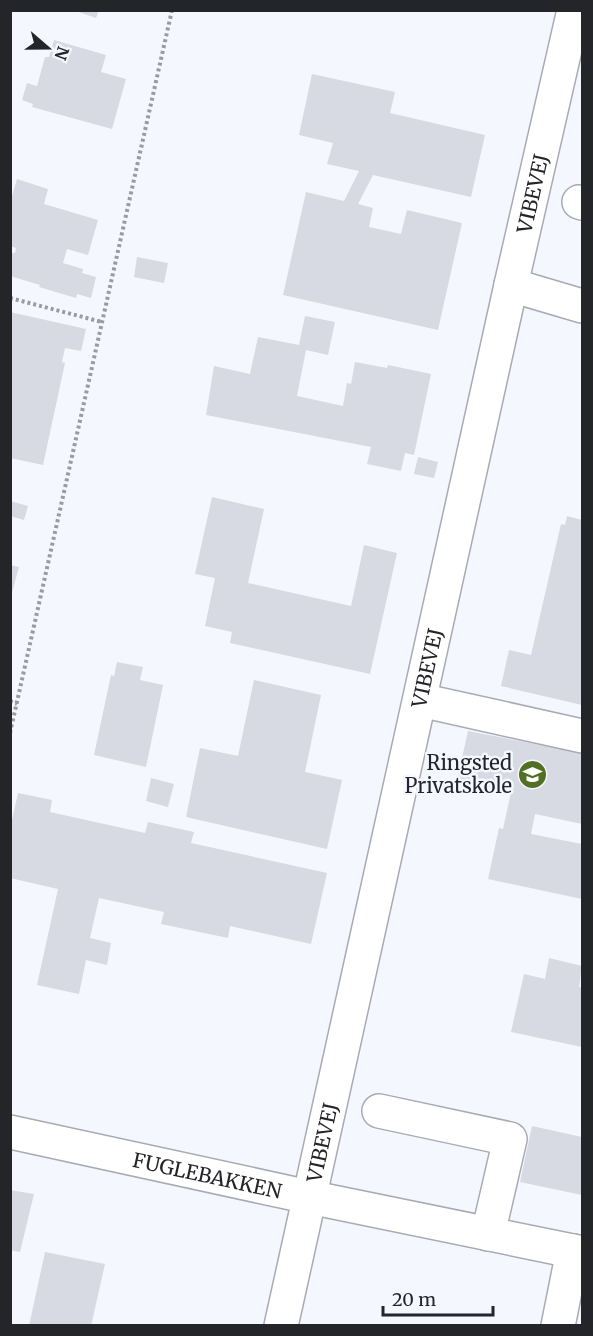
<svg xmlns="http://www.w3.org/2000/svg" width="593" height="1336" viewBox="0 0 593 1336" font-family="Merriweather,serif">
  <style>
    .building { fill: #d7d9e3 }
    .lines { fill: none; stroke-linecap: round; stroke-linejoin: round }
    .minor-casing { stroke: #a9abb4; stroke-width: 36 }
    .path { stroke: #999ba0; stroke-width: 4; stroke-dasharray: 3 3; stroke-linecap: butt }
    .minor { stroke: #fff; stroke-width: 33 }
    .labels { text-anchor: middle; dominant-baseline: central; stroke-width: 5; stroke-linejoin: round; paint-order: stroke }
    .street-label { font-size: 20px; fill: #242528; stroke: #f5f7ff }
    .poi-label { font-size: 20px; fill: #242528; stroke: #f5f7ff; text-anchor: end }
  </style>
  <rect width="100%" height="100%" fill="#f5f7ff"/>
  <path class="building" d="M73,10H99L96,18Z
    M54,40L106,55L101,72L126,79L112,129L32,107L33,104L22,100L27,83L37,86L45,57H49Z
    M312,74L395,92L390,113L485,135L471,197L373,175L358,204L373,208L369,227L401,234L407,210L462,223L438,330L283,295L306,192L344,201L359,171L327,164L333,143L299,135Z
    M17,179L48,189L44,204L98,220L88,255L67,249L63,263L83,269L82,273L96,277L91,298L77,294L76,298L39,287L40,285L10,276V256L12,253H15L16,248L10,246V196H12Z
    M137,257L168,263L164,283L134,277Z
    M10,312L86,329L81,351L65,348L62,362L65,363L43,465L10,458Z
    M305,316L335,322L328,355L306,350L297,396L343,406L347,383L351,384L355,362L387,368L388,365L431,374L414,455L405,453L401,471L367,464L371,447L206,415L214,366L250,374L258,337L299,345Z
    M418,457L438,462L434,478L414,474Z
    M212,497L264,509L248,583L351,606L364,545L397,553L370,674L230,643L232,632L205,626L215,578L195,574Z
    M10,501L28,506L24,520L10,516Z
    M567,516L582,520V705L501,686L509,650L531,655L561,524L565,525Z
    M10,565L19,567L11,596H10Z
    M117,662L143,667L140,680L163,685L146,767L94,755L111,675L114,676Z
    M254,680L321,695L305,772L342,780L327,849L186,817L200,748L238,756Z
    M468,731L582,753V824L535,814L531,834L582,844V899L488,879L499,828L503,829L511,792L457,781Z
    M151,778L174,784L168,807L146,801Z
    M18,793L52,800L50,812L145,833L148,822L194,832L191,843L327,873L311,944L230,926L228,938L161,924L164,912L99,898L90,938L111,943L107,965L86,960L79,994L37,985L58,889L10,878V829Z
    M549,958L582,966L579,987L582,988V1047L511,1032L524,974L545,979Z
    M532,1126L582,1137V1195L520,1182Z
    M10,1190L34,1194L20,1252L10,1250Z
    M45,1252L105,1264L91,1326H29Z"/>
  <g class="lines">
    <defs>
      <g id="minor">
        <path d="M579,202L582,203"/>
        <path d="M511,285L582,306"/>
        <path d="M420,700L582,736"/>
        <path d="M379,1111L510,1139L488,1234"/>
        <path id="s1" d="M10,1132L309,1197L582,1253"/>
        <path id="s2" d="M281,1326L511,285L574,10"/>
        <path d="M558,1326L573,1251"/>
      </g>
    </defs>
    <use href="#minor" class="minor-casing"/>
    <path class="path" d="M10,298L102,322
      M10,701L17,704
      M10,733L172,10"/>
    <use href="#minor" class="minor"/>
  </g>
  <defs>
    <symbol id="school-disc" viewBox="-11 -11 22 22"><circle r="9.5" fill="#526f24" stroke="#f5f7ff"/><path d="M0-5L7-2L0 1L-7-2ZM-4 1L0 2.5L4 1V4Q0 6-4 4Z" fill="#fff"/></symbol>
  </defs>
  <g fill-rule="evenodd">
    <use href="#school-disc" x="516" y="758" width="33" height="33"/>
  </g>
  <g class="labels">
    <g class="street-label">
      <text stroke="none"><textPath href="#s2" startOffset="1160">VIBEVEJ</textPath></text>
      <text stroke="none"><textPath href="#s2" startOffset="674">VIBEVEJ</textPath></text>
      <text stroke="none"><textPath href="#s2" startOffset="188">VIBEVEJ</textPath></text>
      <text stroke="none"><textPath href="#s1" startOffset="202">FUGLEBAKKEN</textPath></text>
    </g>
    <g class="poi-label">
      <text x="512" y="762">Ringsted<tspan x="512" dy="23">Privatskole</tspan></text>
    </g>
  </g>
  <rect width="593" height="1336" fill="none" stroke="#242528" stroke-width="24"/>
  <g transform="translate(48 48) rotate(110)" stroke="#f5f7ff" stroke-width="4.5" paint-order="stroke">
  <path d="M0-4.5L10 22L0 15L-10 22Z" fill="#242528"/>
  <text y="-9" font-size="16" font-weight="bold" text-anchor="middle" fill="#242528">N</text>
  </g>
  <path d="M383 1306v9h110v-9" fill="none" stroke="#242528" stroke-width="3"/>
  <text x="392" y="1306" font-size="18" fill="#242528" stroke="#f5f7ff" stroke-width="4.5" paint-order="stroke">20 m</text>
</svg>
